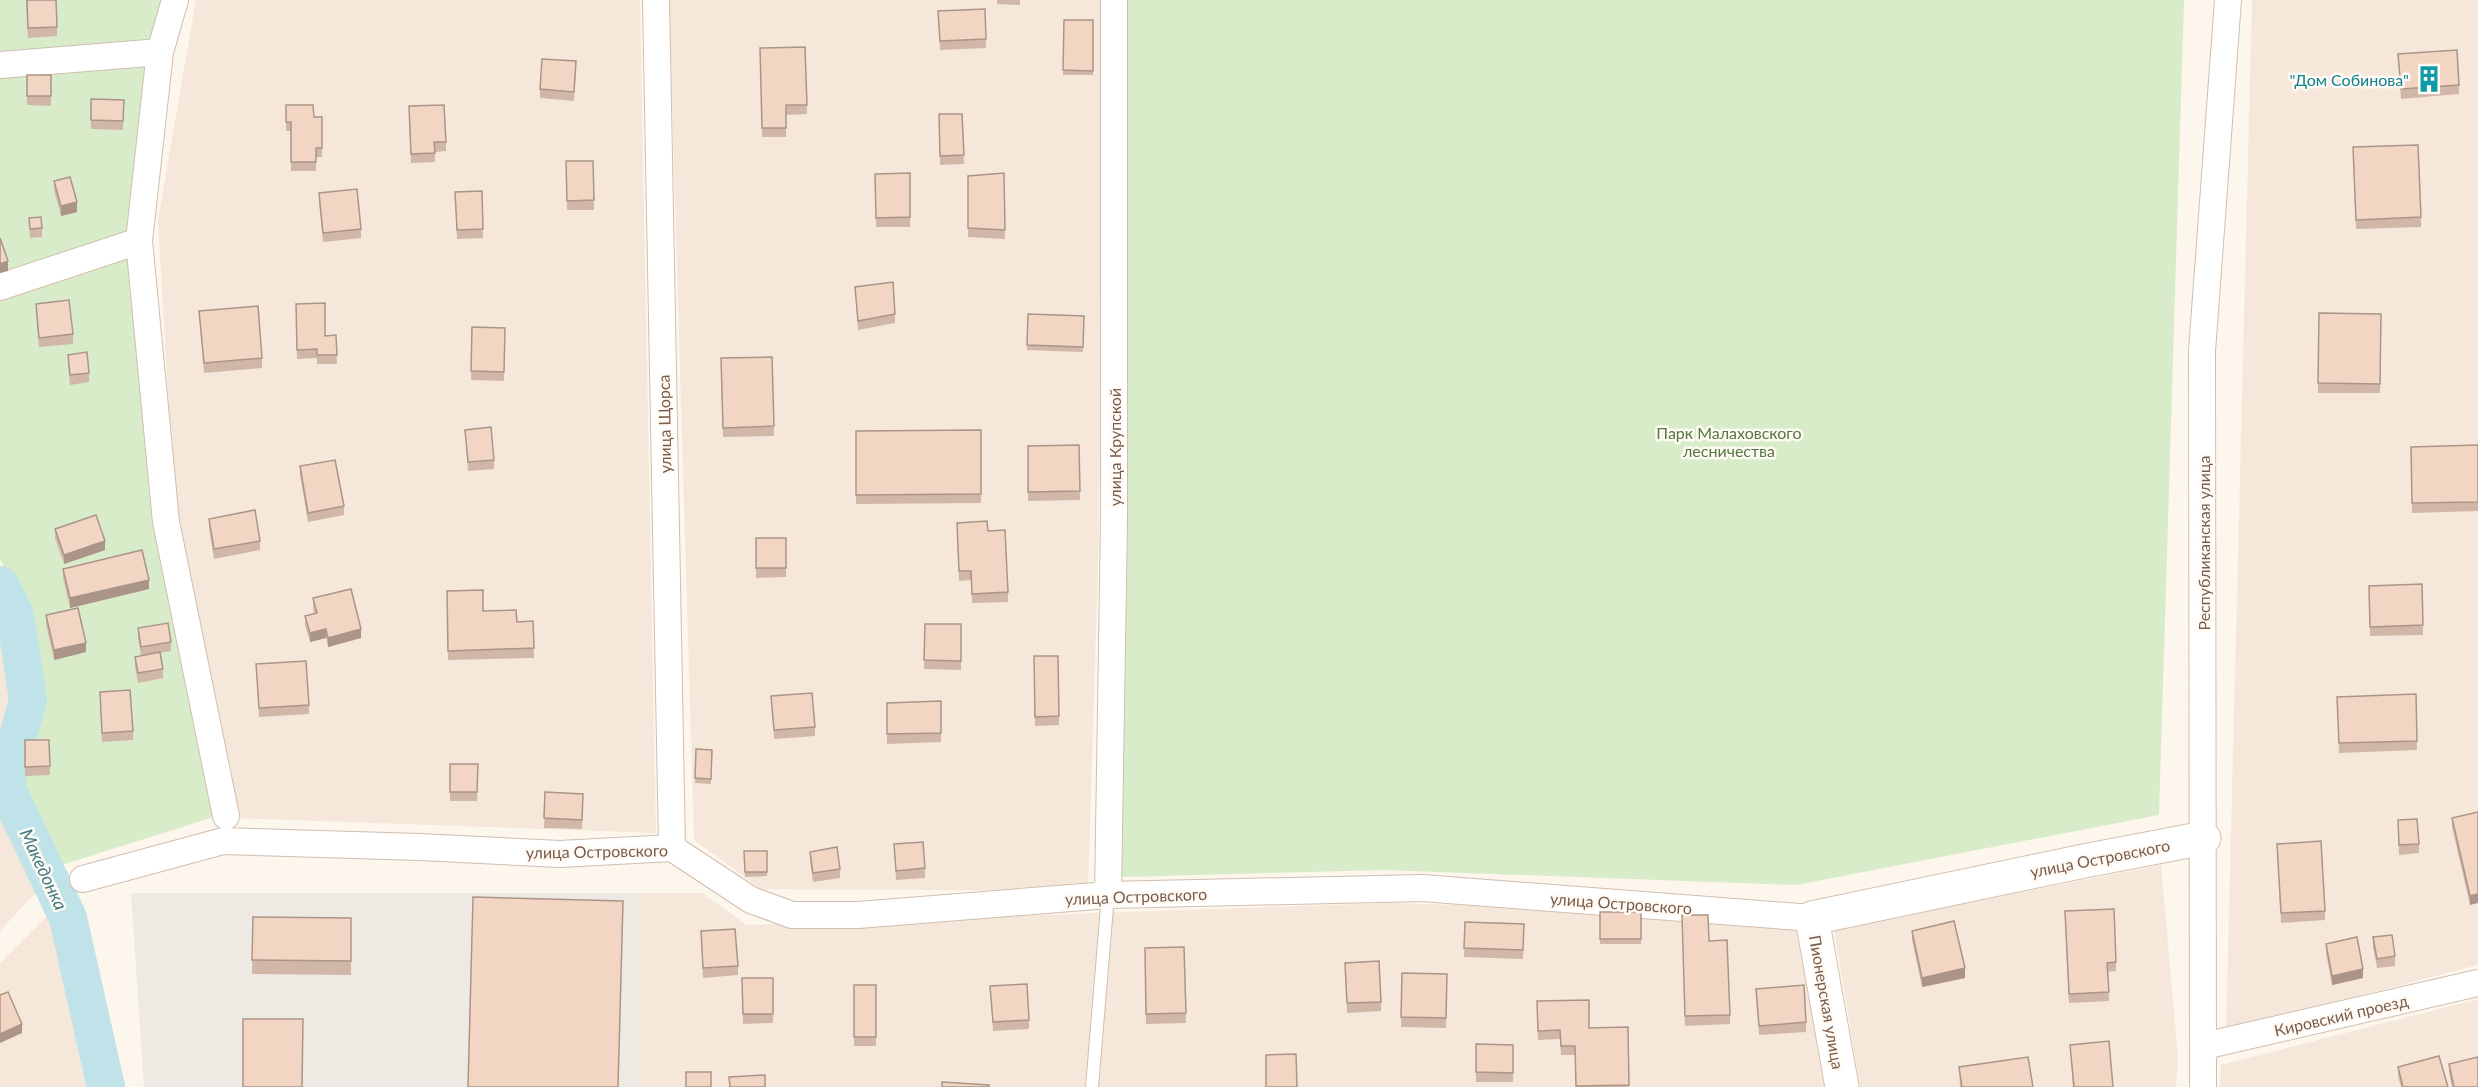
<svg xmlns="http://www.w3.org/2000/svg" width="2478" height="1087" viewBox="0 0 2478 1087" font-family="Lato,sans-serif">
  <style>
    .residential { fill: #f5e8da }
    .industrial { fill: #efe9e4 }
    .green { fill: #d8ecc9 }
    .lines { fill: none; stroke-linecap: round; stroke-linejoin: round }
    .river { stroke: #bfe3e8; stroke-width: 38 }
    .lane-casing { stroke: #d1beb0; stroke-width: 14 }
    .street-casing { stroke: #d1beb0; stroke-width: 28 }
    .secondary-casing { stroke: #d6c0b0; stroke-width: 35 }
    .lane { stroke: #fff; stroke-width: 12 }
    .street { stroke: #fff; stroke-width: 26 }
    .secondary { stroke: #fff; stroke-width: 33 }
    .wall { fill: #d1b7a8 }
    .shaded-wall { fill: #aa9588 }
    .building { fill: #f3d5c3; stroke: #aa9588; stroke-width: 1.5 }
    .labels { text-anchor: middle; dominant-baseline: central; stroke-width: 5; stroke-linejoin: round; paint-order: stroke }
    .culture-label { font-size: 16px; fill: #0d838f; stroke: #fffaf3; text-anchor: end }
    .street-label { font-size: 16px; fill: #7a5c4d; stroke: #fffaf3 }
    .park-label { font-size: 16px; fill: #537a41; stroke: #fffaf3 }
    .water-label { font-size: 18px; font-style: italic; fill: #437c86; stroke: #fffaf3 }
  </style>
  <rect width="100%" height="100%" fill="#fdf6ec"/>
  <path class="residential" d="M196,0H640L656,833L233,818L175,521L158,220Z
    M669,0H1101L1099,535L1088,891L761,889L694,840Z
    M2252,0H2478V965L2226,1030Z
    M0,582L5,591L15,639L19,691L0,749Z
    M0,795L40,888L0,931Z
    M2161,865L2178,1056L2176,1087H1860L1834,929Z
    M640,893H702L747,925L1390,903L1799,915L1825,1087H641Z
    M56,907L94,1087H0V963Z
    M2478,999V1087H2220L2221,1065Z"/>
  <path class="industrial" d="M131,893H640L641,1087H144Z"/>
  <path class="green" d="M0,0H168L155,45L0,57Z
    M1124,0H2184L2159,815L1796,885L1383,870L1122,877Z
    M154,58L133,235L0,280V71Z
    M133,250L214,817L52,868L13,786L35,699L24,610L0,559V297Z"/>
  <g class="lines">
    <path class="river" d="M0,585L15,615L28,700L5,785L68,918L106,1087"/>
    <defs>
      <path id="lane" d="M1092,1087L1108,895"/>
      <path id="street" d="M175,0L160,52L139,241L166,522L226,816
        M656,0L672,848
        M0,65L160,52
        M0,287L139,241
        M83,879L223,841L420,847L560,854L672,848L751,900L792,915H858L1108,895L1422,888L1812,918
        M1108,895L1114,520V0
        M2204,1046L2478,983
        M2203,1087L2202,351L2228,0"/>
      <path id="secondary" d="M1842,1087L1812,918L2084,861L2204,838"/>
    </defs>
    <use href="#lane" class="lane-casing"/>
    <use href="#street" class="street-casing"/>
    <use href="#secondary" class="secondary-casing"/>
    <use href="#lane" class="lane"/>
    <use href="#street" class="street"/>
    <use href="#secondary" class="secondary"/>
  </g>
  <path class="wall" d="M26,0L57,27V36L28,38Z
    M997,0H1020V5L997,4Z
    M985,9L986,48L940,50L938,11Z
    M1064,20H1093V75H1063Z
    M805,47L807,114L786,115V137H762L760,48Z
    M2398,54L2459,85V94L2401,99Z
    M576,70L574,101L540,98V89Z
    M27,75H51V106L27,105Z
    M91,99L124,100L123,130L91,129Z
    M286,105L314,117H322V157H316V171H291V131H286Z
    M409,106L446,142V151L435,152V162L411,163Z
    M939,114H962L964,164L940,165Z
    M2353,156L2421,217V227L2356,229Z
    M566,161H593L594,210H567Z
    M910,173V227H876L875,174Z
    M1004,173L1005,239L968,237V176Z
    M54,181L77,212L61,216L54,190Z
    M482,191L483,238L457,239L455,192Z
    M319,193L361,229V238L323,242L319,202Z
    M29,218L42,228V237L30,238Z
    M855,287L895,314V323L858,330Z
    M36,304L73,334V344L39,347L36,313Z
    M296,304L325,336L336,335L337,364H317V358L297,359Z
    M199,311L262,358V368L204,373Z
    M2319,313L2381,314L2380,393H2318Z
    M1028,314L1084,316L1083,352L1027,350Z
    M472,327L505,328L504,381L471,380Z
    M68,355L89,373V382L70,385L68,364Z
    M772,357L774,436L723,437L721,358Z
    M465,430L494,460V469L468,471Z
    M981,430V503L856,504V431Z
    M1079,445L1080,500L1028,501V446Z
    M2478,445V511L2412,513L2411,447Z
    M300,466L344,506V515L308,522L300,475Z
    M209,519L260,541V550L214,559L209,528Z
    M55,529L105,550L64,564L55,538Z
    M988,531L1008,592V602L972,603L971,580L959,581L957,532Z
    M756,538H786V577L756,578Z
    M63,569L149,589L70,608L63,578Z
    M2422,584L2423,635L2370,636L2369,586Z
    M447,591L483,611L517,622L533,621L534,658L448,660Z
    M313,598L361,638L328,647L326,638L310,642L305,625V616L314,614L313,608Z
    M46,615L86,652L54,660L46,624Z
    M925,624H961V670L924,669Z
    M138,628L171,642V651L160,653L163,669V678L138,683L135,666V657L141,656L138,638Z
    M1034,656H1058L1059,725L1035,726Z
    M256,664L309,705V714L259,717Z
    M100,692L133,731V740L102,742Z
    M2416,694L2417,750L2339,753L2337,697Z
    M771,696L815,727V736L774,739Z
    M941,701V742L887,744V703Z
    M25,740H49L50,775L25,776Z
    M696,749L712,750L711,784L695,783Z
    M450,764H478L477,801H450Z
    M545,792L583,794L582,829L544,828Z
    M2478,812L2470,905L2452,827V818Z
    M2398,820L2419,844V853L2399,855Z
    M894,844L925,868V878L896,880Z
    M2277,844L2325,911V920L2281,923Z
    M744,851H767V876L745,877Z
    M810,852L840,869V878L813,882L810,861Z
    M1600,912H1641V944H1600Z
    M1682,915L1709,941L1730,1015V1024L1685,1026Z
    M253,917L351,918V975L252,974Z
    M2065,920L2116,962V971L2108,972L2109,1001L2069,1003Z
    M1465,922L1524,924L1523,959L1464,957Z
    M701,931L738,966V975L703,978Z
    M1912,931L1965,978L1922,987L1912,940Z
    M2373,937L2395,956V966L2377,968L2373,947Z
    M2326,944L2363,978L2332,985L2326,953Z
    M1184,947L1186,1023L1146,1024L1145,948Z
    M1345,963L1381,1002V1011L1347,1013Z
    M1402,973L1447,974L1446,1028L1401,1027Z
    M742,978H773V1023L743,1024Z
    M854,985H876V1046H854Z
    M990,986L1029,1020V1029L993,1031Z
    M1756,989L1806,1022V1032L1759,1035Z
    M1537,1001L1589,1028L1628,1027L1629,1087H1576L1575,1055H1561L1560,1039L1538,1040Z
    M1476,1044L1513,1045V1082H1476Z
    M2070,1045L2113,1087H2073Z
    M2449,1064L2478,1087H2452L2449,1073Z
    M1959,1067L2033,1087H1960Z
    M2398,1067L2448,1087H2401L2398,1076Z"/>
  <path class="shaded-wall" d="M77,202V212L61,216V206Z
    M8,261V271L0,273V264Z
    M105,541V550L64,564V555Z
    M149,580V589L70,608V598Z
    M326,629V638L310,642V633Z
    M361,629V638L328,647V638Z
    M86,643V652L54,660V650Z
    M2478,894V903L2470,905V896Z
    M1965,968V978L1922,987V978Z
    M2363,969V978L2332,985V976Z
    M22,1024V1033L0,1043V1034Z"/>
  <path class="building" d="M27,0H56L57,27L28,28Z
    M985,9L986,39L940,41L938,11Z
    M1064,20H1093V71L1063,70Z
    M805,47L807,105H786V128H762L760,48Z
    M2457,50L2459,85L2401,89L2398,54Z
    M542,59L576,61L574,92L540,89Z
    M27,75H51V96H27Z
    M91,99L124,100L123,121L91,120Z
    M286,105H313L314,117H322V148H316V162H291V122H286Z
    M444,105L446,142H434L435,153L411,154L409,106Z
    M939,114H962L964,155L940,156Z
    M2418,145L2421,217L2356,220L2353,147Z
    M566,161H593L594,200L567,201Z
    M910,173V217L876,218L875,174Z
    M1004,173L1005,230L968,228V176Z
    M70,177L77,202L61,206L54,181Z
    M357,189L361,229L323,233L319,193Z
    M482,191L483,229L457,230L455,192Z
    M41,217L42,228L30,229L29,218Z
    M0,238L8,261L0,264Z
    M893,282L895,314L858,321L855,287Z
    M69,300L73,334L39,338L36,304Z
    M325,303V336L336,335L337,355H317V349L297,350L296,304Z
    M258,306L262,358L204,363L199,311Z
    M2319,313L2381,314L2380,384L2318,383Z
    M1028,314L1084,316L1083,347L1027,345Z
    M472,327L505,328L504,372L471,371Z
    M87,352L89,373L70,375L68,355Z
    M772,357L774,426L723,428L721,358Z
    M491,427L494,460L468,462L465,430Z
    M981,430V494L856,495V431Z
    M1079,445L1080,491L1028,492V446Z
    M2478,445V502L2412,503L2411,447Z
    M335,460L344,506L308,513L300,466Z
    M255,510L260,541L214,549L209,519Z
    M96,515L105,541L64,555L55,529Z
    M987,521L988,531L1005,530L1008,592L972,594L971,571H959L957,523Z
    M756,538H786V568H756Z
    M142,550L149,580L70,598L63,569Z
    M2422,584L2423,625L2370,627L2369,586Z
    M351,589L361,629L328,638L326,629L310,633L305,616L317,613L313,598Z
    M483,590V611L516,610L517,622L533,621L534,648L448,651L447,591Z
    M78,608L86,643L54,650L46,615Z
    M168,623L171,642L141,647L138,628Z
    M925,624H961V661L924,660Z
    M160,652L163,669L138,673L135,657Z
    M1034,656H1058L1059,716L1035,717Z
    M306,661L309,705L259,708L256,664Z
    M130,690L133,731L102,733L100,692Z
    M812,693L815,727L774,730L771,696Z
    M2416,694L2417,741L2339,743L2337,697Z
    M941,701V733L887,734V703Z
    M25,740H49L50,766L25,767Z
    M696,749L712,750L711,779L695,778Z
    M450,764H478L477,792H450Z
    M545,792L583,794L582,820L544,818Z
    M2478,812V894L2470,896L2452,818Z
    M2417,819L2419,844L2399,845L2398,820Z
    M2321,841L2325,911L2281,913L2277,844Z
    M923,842L925,868L896,871L894,844Z
    M837,847L840,869L813,873L810,852Z
    M744,851H767V872H745Z
    M473,897L623,901L618,1087H468Z
    M2114,909L2116,962L2107,963L2109,992L2069,994L2065,911Z
    M1600,912H1641V939H1600Z
    M1682,915H1708L1709,941L1727,940L1730,1015L1685,1016Z
    M253,917L351,918V961L252,960Z
    M1954,921L1965,968L1922,978L1912,931Z
    M1465,922L1524,924L1523,950L1464,948Z
    M735,929L738,966L703,968L701,931Z
    M2392,935L2395,956L2377,959L2373,937Z
    M2357,937L2363,969L2332,976L2326,944Z
    M1184,947L1186,1013L1146,1014L1145,948Z
    M1379,961L1381,1002L1347,1003L1345,963Z
    M1402,973L1447,974L1446,1018L1401,1017Z
    M742,978H773V1014H743Z
    M1027,984L1029,1020L993,1022L990,986Z
    M854,985H876V1037H854Z
    M1804,985L1806,1022L1759,1026L1756,989Z
    M8,992L22,1024L0,1034V995Z
    M1589,1000V1028L1628,1027L1629,1085L1576,1086L1575,1046H1561L1560,1030L1538,1031L1537,1001Z
    M243,1019H303L302,1087H243Z
    M2109,1041L2113,1087H2074L2070,1045Z
    M1476,1044L1513,1045V1073L1476,1072Z
    M1296,1054L1297,1087H1266V1055Z
    M2439,1056L2448,1087H2403L2398,1067Z
    M2028,1057L2033,1087H1962L1959,1067Z
    M2478,1057V1087H2454L2449,1064Z
    M686,1072H711V1087H686Z
    M765,1075V1087H730L729,1077Z
    M942,1082L989,1085V1087H942Z"/>
  <defs>
    <symbol id="building-bare" viewBox="-9 -9 18 18"><path d="M-4-6H4V6H1V3H-1V6H-4ZM-2.5-4.3h1.7v1.8h-1.7ZM.8-4.3h1.7v1.8H.8ZM-2.5-1h1.7V.8h-1.7ZM.8-1h1.7V.8H.8Z" fill="#0f9aa8" stroke="#fffaf3" stroke-width="2.5" paint-order="stroke"/></symbol>
  </defs>
  <g fill-rule="evenodd">
    <use href="#building-bare" x="2410" y="60" width="38" height="38"/>
  </g>
  <g class="labels">
    <g class="culture-label">
      <text x="2409" y="79">"Дом Собинова"</text>
    </g>
    <g class="street-label">
      <text transform="translate(664 424) rotate(-91)">улица Щорса</text>
      <text transform="translate(1114 447) rotate(-90)">улица Крупской</text>
      <text transform="translate(2203 543) rotate(-90)">Республиканская улица</text>
      <text transform="translate(597 851) rotate(-1)">улица Островского</text>
      <text transform="translate(2100 858) rotate(-11)">улица Островского</text>
      <text transform="translate(1136 896) rotate(-2)">улица Островского</text>
      <text transform="translate(1621 903) rotate(4)">улица Островского</text>
      <text transform="translate(1827 1002) rotate(80)">Пионерская улица</text>
      <text transform="translate(2341 1015) rotate(-13)">Кировский проезд</text>
    </g>
    <g class="park-label">
      <text x="1729" y="432">Парк Малаховского<tspan x="1729" dy="18">лесничества</tspan></text>
    </g>
    <g class="water-label">
      <text transform="translate(44 869) rotate(65)">Македонка</text>
    </g>
  </g>
</svg>
